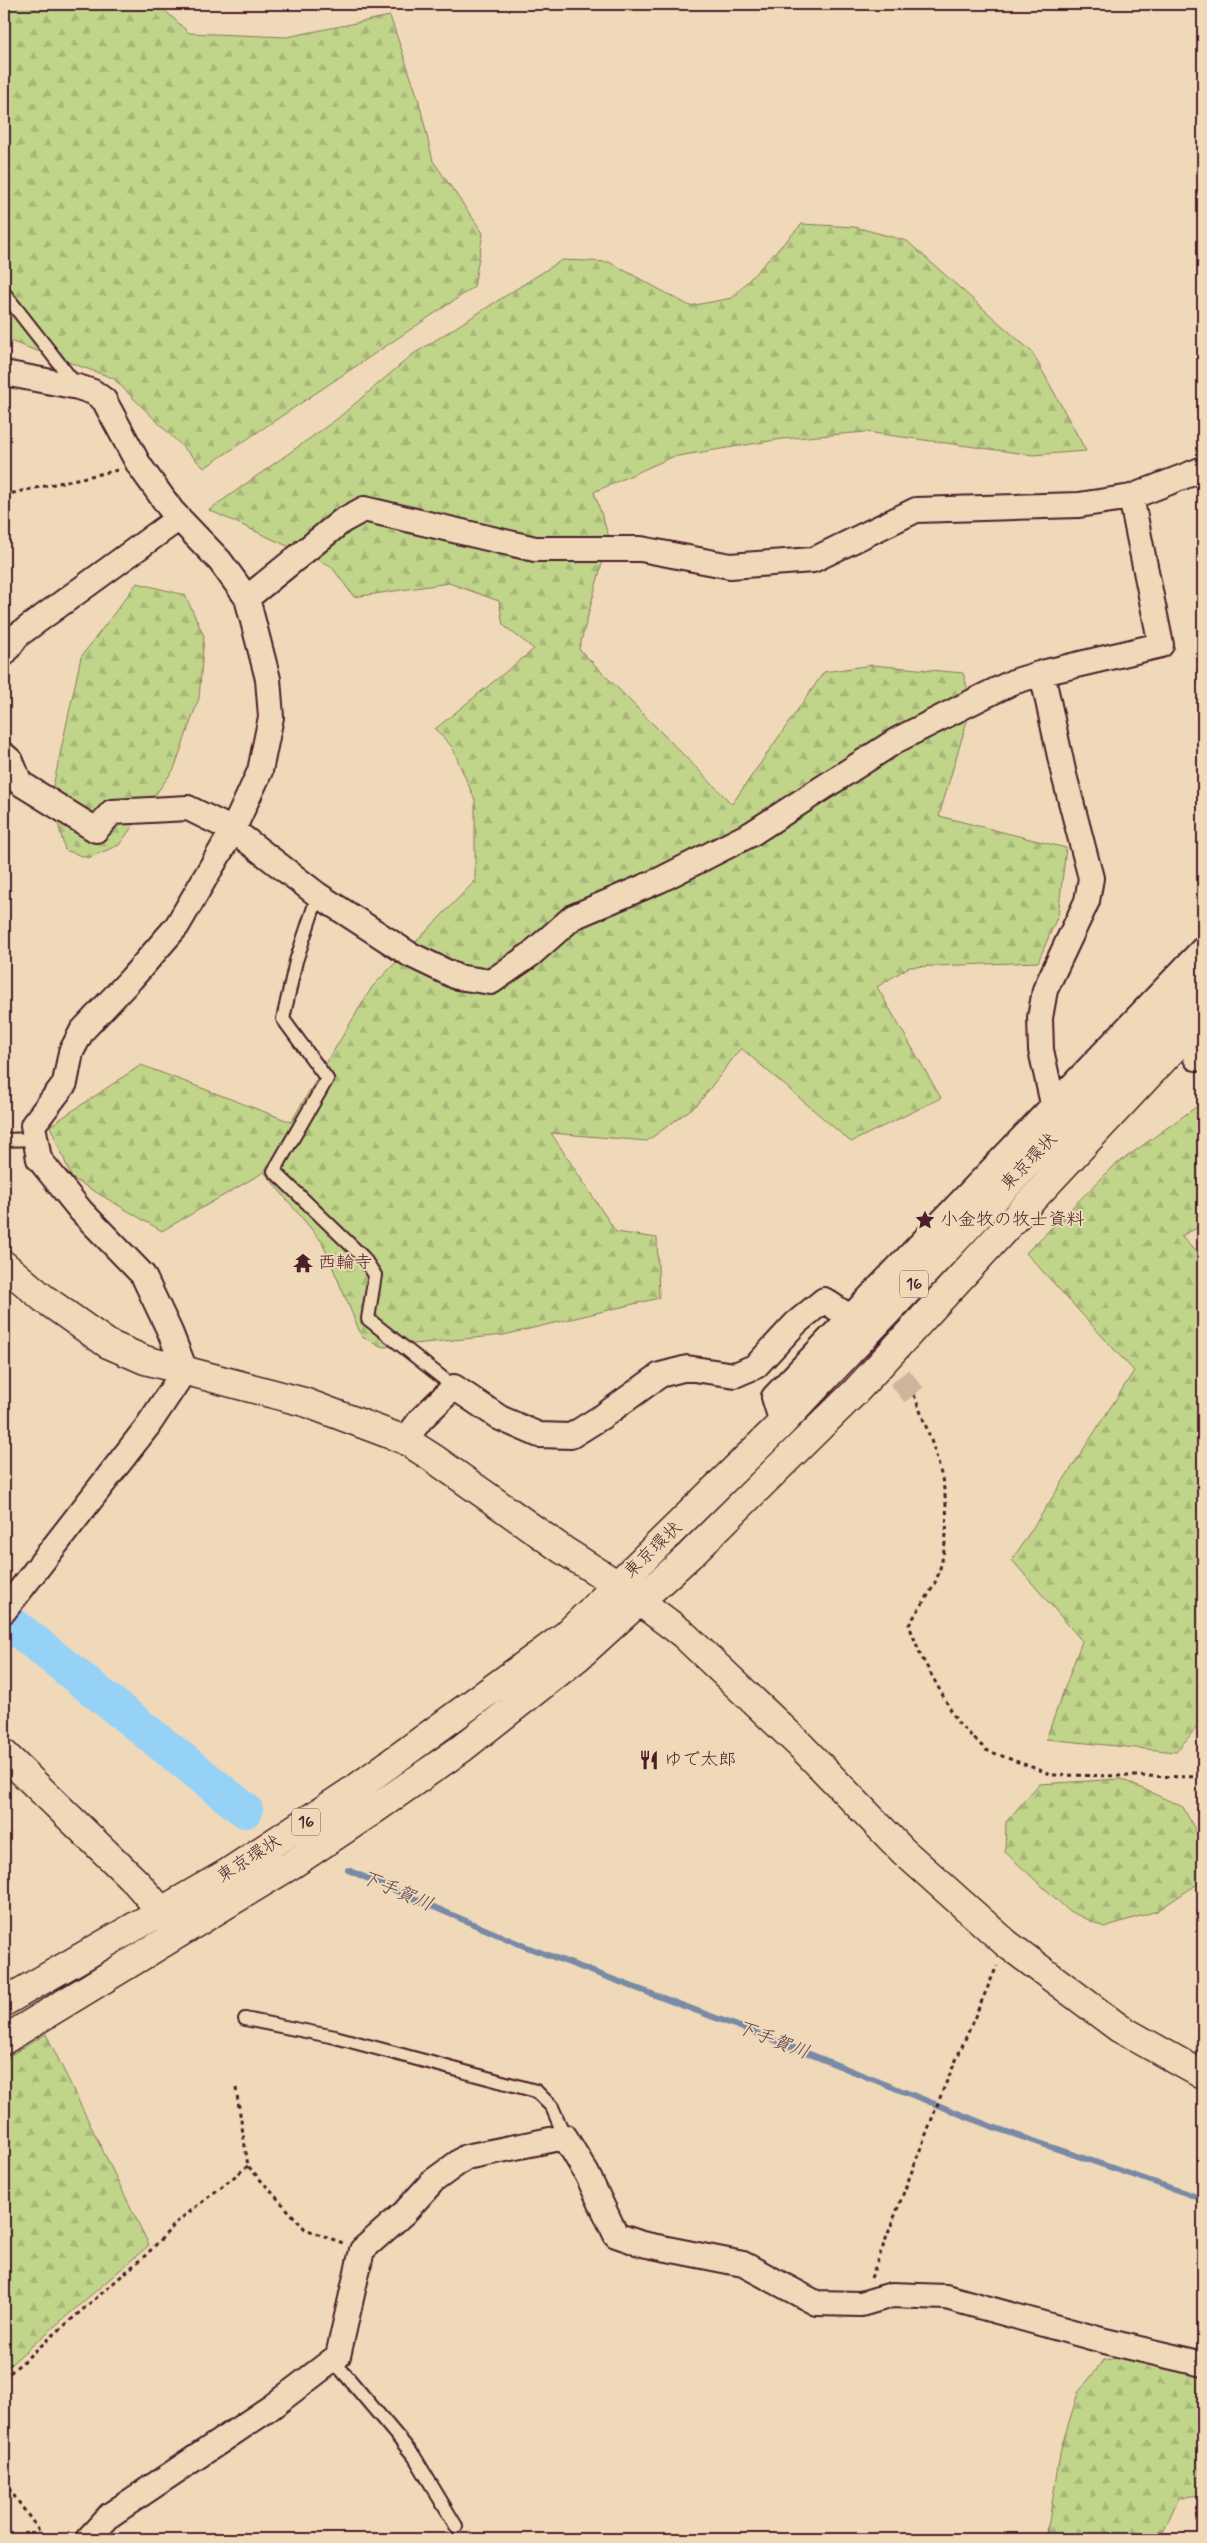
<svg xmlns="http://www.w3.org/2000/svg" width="1207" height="2543" viewBox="0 0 1207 2543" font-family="Mynerve,'Klee One',sans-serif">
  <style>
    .forest { fill: url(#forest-firs); stroke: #857a5a }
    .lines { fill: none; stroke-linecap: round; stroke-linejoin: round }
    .stream { stroke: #788aa5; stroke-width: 6 }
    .river { stroke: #96d2f6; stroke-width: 36 }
    .minor-tunnel { stroke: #cfb49c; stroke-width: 24; stroke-dasharray: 24 12; stroke-linecap: butt }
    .service-casing { stroke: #4a1f2b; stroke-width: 16 }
    .minor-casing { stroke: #4a1f2b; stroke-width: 28 }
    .tertiary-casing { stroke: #4a1f2b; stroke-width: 31 }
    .trunk-casing { stroke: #4a1f2b; stroke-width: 31 }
    .path { stroke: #4a1f2b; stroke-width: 3; stroke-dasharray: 4 4; stroke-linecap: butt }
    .service { stroke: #f0d9b8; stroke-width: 12 }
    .minor { stroke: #f0d9b8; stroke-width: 24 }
    .tertiary { stroke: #f0d9b8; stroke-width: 28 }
    .trunk { stroke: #f0d9b8; stroke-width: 28 }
    .labels { text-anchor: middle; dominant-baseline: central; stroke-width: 4; stroke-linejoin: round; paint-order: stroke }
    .shield { fill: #f0d9b8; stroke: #7c5755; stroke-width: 1 }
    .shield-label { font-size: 16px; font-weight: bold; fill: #4a1f2b }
    .street-label { font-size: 18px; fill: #4a1f2b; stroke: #f0d9b8 }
    .poi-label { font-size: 18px; fill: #4a1f2b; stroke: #f0d9b8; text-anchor: start }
    .water-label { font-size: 19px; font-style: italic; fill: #594354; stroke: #f0d9b8 }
  </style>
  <defs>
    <pattern id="forest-firs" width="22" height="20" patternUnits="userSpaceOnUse" patternTransform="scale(1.25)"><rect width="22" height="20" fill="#c0d58a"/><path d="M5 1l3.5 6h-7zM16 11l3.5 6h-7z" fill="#a6b677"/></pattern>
  </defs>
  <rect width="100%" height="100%" fill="#f0d9b8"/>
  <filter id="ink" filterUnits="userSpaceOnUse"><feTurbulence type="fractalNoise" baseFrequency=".02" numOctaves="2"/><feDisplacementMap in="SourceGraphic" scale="10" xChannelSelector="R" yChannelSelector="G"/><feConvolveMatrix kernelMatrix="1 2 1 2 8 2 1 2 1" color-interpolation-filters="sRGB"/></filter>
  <g filter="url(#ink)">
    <path class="forest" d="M4,4H158L189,33L287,37L390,16L418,98L433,161L483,233L474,287L204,468L113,378L4,339Z
      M802,224L855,227L907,241L1032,352L1086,451L1033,455L866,432L782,439L672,457L594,492L609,537L579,649L732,804L824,672L872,665L963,673L972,704L939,816L1066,848L1058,915L1038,962L909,967L877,987L941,1098L851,1142L741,1048L698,1104L647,1141L551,1133L616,1232L657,1238L659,1298L504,1335L383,1347L362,1337L322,1242L264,1172L162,1231L72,1178L50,1126L141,1065L291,1122L372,987L475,881V800L452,747L435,729L534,649L503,625L499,601L449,583L354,597L331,566L209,510L337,419L412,355L562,260L609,262L690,306L732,298Z
      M137,583L185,595L204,636L199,698L174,769L119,845L88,858L65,850L51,796L81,657Z
      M1203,1102V1225L1181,1236L1203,1260V1720L1176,1752L1046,1739L1082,1641L1012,1560L1134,1371L1026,1253L1114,1166Z
      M1121,1779L1183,1807L1203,1845L1202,1881L1157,1911L1104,1927L1069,1911L1005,1852L1006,1822L1039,1784Z
      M46,2034L149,2245L4,2370V2059Z
      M1176,2349L1203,2355V2495L1179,2497L1160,2539H1046L1061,2448L1078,2393L1104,2360Z"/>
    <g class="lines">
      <path class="stream" d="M348,1870L524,1946L772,2039L990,2126L1203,2199"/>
      <path class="river" d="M4,1618L245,1810"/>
      <path class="minor-tunnel" d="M854,1321L914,1395"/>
      <defs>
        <path id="service" d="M4,293L76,385
          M318,895L296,961L283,1019L327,1079L274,1171L363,1257L375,1275L368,1319L454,1387
          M4,1140L35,1139
          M245,2019L335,2037L536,2091L552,2107L565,2137
          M333,2360L414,2456L456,2526"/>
        <path id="minor" d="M4,373L78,387L93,392L104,400L139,465L172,511L220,561L247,598L268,679L271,717L260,771L233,830L177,926L131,979L82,1031L71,1052L65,1083L33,1125L39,1159L81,1211L143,1275L170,1332L185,1370L147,1427L4,1611
          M247,598L342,521L364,509L535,549H641L730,566L813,560L916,510L1079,505L1131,497L1203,469
          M4,654L18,635L179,518
          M1042,673L1064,775L1091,878L1087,901L1045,990L1040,1018L1041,1050L1053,1104
          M4,755L11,761L20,783L96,830L112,812L188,808L233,830L318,895L409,954L457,977L491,982L530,955L573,917L660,880L751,834L897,740L984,696L1013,682L1042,673L1161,645L1131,497
          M1196,1058L1203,1059
          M782,1423L774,1397L1203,949
          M405,1440L421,1419L454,1387L500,1418L539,1435L571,1436L603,1416L660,1375L687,1368L735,1375L756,1366L796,1323L824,1300L851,1318
          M88,2539L110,2515L270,2408L338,2356L362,2250L404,2213L433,2181L466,2157L565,2137L587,2174L616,2235L642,2244L743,2264L816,2303L861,2304L892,2295L946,2297L1105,2341L1203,2364"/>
        <path id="tertiary" d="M4,1265L43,1298L108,1344L145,1360L304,1402L405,1440L433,1458L563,1550L618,1585L683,1634L799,1744L903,1851L1007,1944L1119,2028L1203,2075
          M4,1754L136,1882L162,1912L175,1931"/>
        <path id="trunk" d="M4,2002L226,1874L355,1789L566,1635L782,1423L1203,978
          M4,2040L291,1865L372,1811L461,1749L578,1657L690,1555L855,1392L1028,1204L1203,1017"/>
      </defs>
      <use href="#service" class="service-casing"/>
      <use href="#minor" class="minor-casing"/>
      <use href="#tertiary" class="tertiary-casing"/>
      <use href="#trunk" class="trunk-casing"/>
      <path class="path" d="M4,495L118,470
        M914,1395C938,1457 958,1505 939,1572C934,1590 918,1609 909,1625L921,1656L958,1723L986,1750L1053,1775L1203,1777
        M236,2088L248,2166L305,2229L343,2243
        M871,2278L943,2090L997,1966
        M4,2378L148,2253L179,2220L248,2166
        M4,2482L45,2539"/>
      <use href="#service" class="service"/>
      <use href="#minor" class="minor"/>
      <use href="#tertiary" class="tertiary"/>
      <use href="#trunk" class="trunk"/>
    </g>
  </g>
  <defs>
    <symbol id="sight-bare" viewBox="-9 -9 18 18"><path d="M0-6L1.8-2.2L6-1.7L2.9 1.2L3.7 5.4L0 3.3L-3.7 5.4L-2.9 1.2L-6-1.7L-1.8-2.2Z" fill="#4a1f2b" stroke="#f0d9b8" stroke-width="2.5" paint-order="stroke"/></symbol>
    <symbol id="temple-bare" viewBox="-9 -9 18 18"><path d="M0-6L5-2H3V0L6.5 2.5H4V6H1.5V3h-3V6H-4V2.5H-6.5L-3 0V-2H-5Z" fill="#4a1f2b" stroke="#f0d9b8" stroke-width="2.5" paint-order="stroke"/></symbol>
    <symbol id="restaurant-bare" viewBox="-9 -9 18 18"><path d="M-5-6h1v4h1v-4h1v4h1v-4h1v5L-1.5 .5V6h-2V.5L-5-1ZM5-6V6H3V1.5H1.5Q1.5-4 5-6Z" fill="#4a1f2b" stroke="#f0d9b8" stroke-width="2.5" paint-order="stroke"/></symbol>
  </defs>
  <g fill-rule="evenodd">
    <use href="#sight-bare" x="911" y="1206" width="28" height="28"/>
    <use href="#temple-bare" x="289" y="1249" width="28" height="28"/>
    <use href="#restaurant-bare" x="635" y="1746" width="28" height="28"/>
  </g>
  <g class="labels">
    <g class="shield">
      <rect x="900" y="1270.5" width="28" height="27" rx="4"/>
      <rect x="292" y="1808.5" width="28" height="27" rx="4"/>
    </g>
    <g class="shield-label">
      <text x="914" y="1284">16</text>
      <text x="306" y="1822">16</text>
    </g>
    <g class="street-label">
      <text transform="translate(1029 1162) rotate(-46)">東京環状</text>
      <text transform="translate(653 1550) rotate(-44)">東京環状</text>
      <text transform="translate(249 1859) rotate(-33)">東京環状</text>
    </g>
    <g class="poi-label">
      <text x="940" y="1220">小金牧の牧士資料</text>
      <text x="318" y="1263">西輪寺</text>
      <text x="664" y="1760">ゆで太郎</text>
    </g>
    <g class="water-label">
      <text transform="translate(397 1891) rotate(23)">下手賀川</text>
      <text transform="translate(773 2040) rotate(21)">下手賀川</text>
    </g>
  </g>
  <rect width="1207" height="2543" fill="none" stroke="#f0d9b8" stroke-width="20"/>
  <rect x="10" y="10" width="1187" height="2523" fill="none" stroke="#4a1f2b" stroke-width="2" filter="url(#ink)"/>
</svg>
